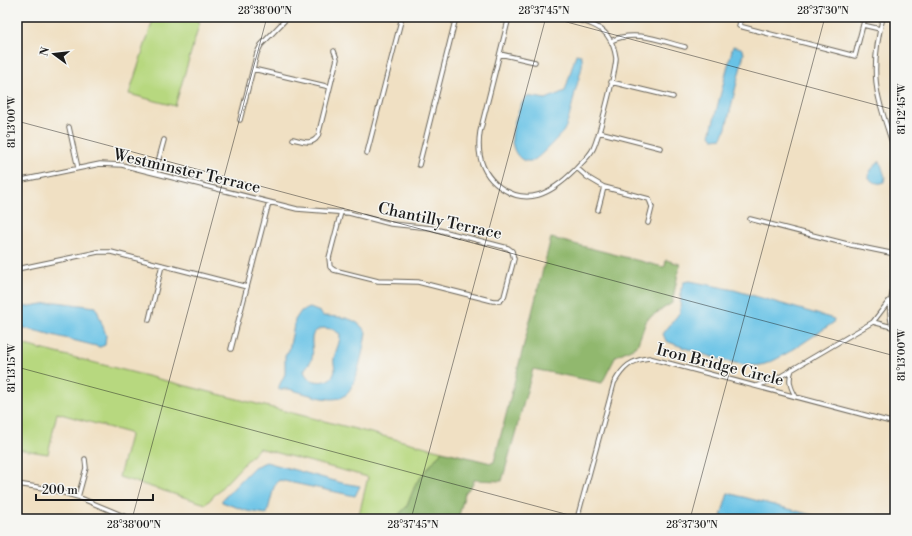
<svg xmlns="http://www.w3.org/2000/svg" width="912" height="536" viewBox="0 0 912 536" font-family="'Libre Bodoni',serif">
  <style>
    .green { fill: #b7d87f; stroke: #6a7a4e }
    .forest { fill: #91b86e; stroke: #566a45 }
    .water { fill: #68c2e6; stroke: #426f81; fill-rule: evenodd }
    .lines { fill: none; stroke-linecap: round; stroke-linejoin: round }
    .street-casing { stroke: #666156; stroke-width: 5.5 }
    .street { stroke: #fff; stroke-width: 3.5 }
    .ticks { fill: none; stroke: #1c1c1c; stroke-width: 1; stroke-opacity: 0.45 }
    .labels { text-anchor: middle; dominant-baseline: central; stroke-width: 3; stroke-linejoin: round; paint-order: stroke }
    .street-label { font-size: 16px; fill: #1c1c1c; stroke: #f6f6f2 }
    .neatline { fill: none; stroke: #1c1c1c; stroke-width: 1.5 }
    .ticks-label { font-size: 10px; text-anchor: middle; fill: #1c1c1c }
  </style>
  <rect width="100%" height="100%" fill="#f6f6f2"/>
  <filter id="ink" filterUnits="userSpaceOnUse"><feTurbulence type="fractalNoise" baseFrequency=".025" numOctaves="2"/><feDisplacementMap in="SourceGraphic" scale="8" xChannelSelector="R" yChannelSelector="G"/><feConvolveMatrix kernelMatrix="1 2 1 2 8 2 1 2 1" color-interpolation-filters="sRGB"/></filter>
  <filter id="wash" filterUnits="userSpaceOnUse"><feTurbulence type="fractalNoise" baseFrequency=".012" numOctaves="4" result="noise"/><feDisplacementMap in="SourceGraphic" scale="16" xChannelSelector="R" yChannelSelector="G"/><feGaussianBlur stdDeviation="0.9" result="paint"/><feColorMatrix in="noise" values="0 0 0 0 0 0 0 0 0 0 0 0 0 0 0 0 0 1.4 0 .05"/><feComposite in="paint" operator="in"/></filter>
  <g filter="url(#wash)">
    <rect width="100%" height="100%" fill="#f0e0c3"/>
    <path class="green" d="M154,17H194V19L200,22L175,106L129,94Z
      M17,343L442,451V452L416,483L407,506L395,519H358L368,477L259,448L206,504L119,477L130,436L129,433L57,413L48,454L17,449Z"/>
    <path class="forest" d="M551,238L663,267L665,266L666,260L680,264L672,303L647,319L637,346L616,356L602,383L533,369L502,481L474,480L473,484L465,493L458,519H395L407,506L416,483L442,451L491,463L494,462Z"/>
    <path class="water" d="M733,46L741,48L744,53L726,128L722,138L713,139L710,135Z
      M576,54L581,55C585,63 579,76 577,85C573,97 570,122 563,132C558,137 540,157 534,160C519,166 511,148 512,136C513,124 519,105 527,96L546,99L565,91Z
      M880,161L885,177L884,182C879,185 873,182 869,179C868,170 874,167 880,161Z
      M690,281L734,290L834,319L833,323C816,334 778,362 761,365C741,369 687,349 666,341L663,334L680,312L681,289L684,282Z
      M56,302L96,307L106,335L105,345L100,347L17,326V308Z
      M310,308L320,312L323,316C340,317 355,316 366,332C364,346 356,395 340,398C328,401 314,396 303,393C294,391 288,387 279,390V386L285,374V356L289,350L295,320L301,311ZM323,328L332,329L340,334C340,344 336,349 334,358C333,363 335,366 335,370C334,380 323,383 315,381C310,380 306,377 304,371C306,366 311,363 312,358C315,345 305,333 323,328Z
      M266,462L342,483L360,486L355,496L279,480L274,487L267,514L247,511L222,502V500L254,467Z
      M728,493L827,519H725L721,516Z"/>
  </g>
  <g filter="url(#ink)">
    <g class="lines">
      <defs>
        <path id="street" d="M509,17L480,132C477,152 480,170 496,184C526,209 552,193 575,170C581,163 589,157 593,149C599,137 616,70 616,58C615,50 612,42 607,35C597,23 580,21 566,17
          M741,17L739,26L855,56L865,17
          M883,17C876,44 872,72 879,99C883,117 890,135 895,152
          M863,25L880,29
          M611,41C634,29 661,41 685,47
          M500,54L535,62
          M253,69L330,87
          M611,82L673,97
          M240,120L257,53L261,45L288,17
          M69,127L78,168
          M599,132L661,148
          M293,139C302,141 312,146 318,136L337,59L334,51
          M367,153L402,17
          M419,165L456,17
          M577,168L587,177L604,187L649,199L652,207L648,223
          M155,173L164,140
          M17,181L100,164L122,165L297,209L349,213L391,224L431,228L508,248L512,251L514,259L504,297L500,301H493L418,282L378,281L334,270L330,267L329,258L341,212
          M598,210L604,187
          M750,219L851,245L895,254
          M17,269L98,252H111L247,287
          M895,281C891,297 886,316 895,332
          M149,320L162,265
          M873,322L892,327
          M231,349L269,202
          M792,369C788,380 790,387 796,397
          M756,386L776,379L873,322L889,301
          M17,484L50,489L78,497L131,519
          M78,497L86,468L85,459
          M577,519L614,383C623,367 631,360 649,358L895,423"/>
      </defs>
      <use href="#street" class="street-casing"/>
      <use href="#street" class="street"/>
    </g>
  </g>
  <path class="ticks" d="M548,17L895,110M17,121L895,356M17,367L584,519M132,519L267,17M411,519L546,17M690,519L825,17"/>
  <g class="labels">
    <g class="street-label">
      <text transform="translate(187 171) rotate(13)">Westminster Terrace</text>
      <text transform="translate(440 221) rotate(12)">Chantilly Terrace</text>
      <text transform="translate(720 365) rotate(14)">Iron Bridge Circle</text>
    </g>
  </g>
  <rect width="912" height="536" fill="none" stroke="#f6f6f2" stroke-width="44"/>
  <g transform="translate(54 54) rotate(285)" stroke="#f6f6f2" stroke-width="3" paint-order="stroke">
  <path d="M0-3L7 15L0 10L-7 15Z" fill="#1c1c1c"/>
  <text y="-6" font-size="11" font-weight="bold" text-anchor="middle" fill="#1c1c1c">N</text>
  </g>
  <path d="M36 494v6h117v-6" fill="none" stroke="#1c1c1c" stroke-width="2"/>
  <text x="42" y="494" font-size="12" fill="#1c1c1c" stroke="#f6f6f2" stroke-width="3" paint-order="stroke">200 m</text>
  <rect x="22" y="22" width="868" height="492" class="neatline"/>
  <g class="ticks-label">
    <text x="265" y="14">28°38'00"N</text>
    <text x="544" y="14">28°37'45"N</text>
    <text x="823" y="14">28°37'30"N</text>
    <text transform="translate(901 109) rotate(-90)" y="4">81°12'45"W</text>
    <text transform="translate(11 122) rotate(-90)" y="4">81°13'00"W</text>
    <text transform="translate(901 355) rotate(-90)" y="4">81°13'00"W</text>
    <text transform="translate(11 368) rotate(-90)" y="4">81°13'15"W</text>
    <text x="134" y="528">28°38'00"N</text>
    <text x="413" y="528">28°37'45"N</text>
    <text x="692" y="528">28°37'30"N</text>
  </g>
</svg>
